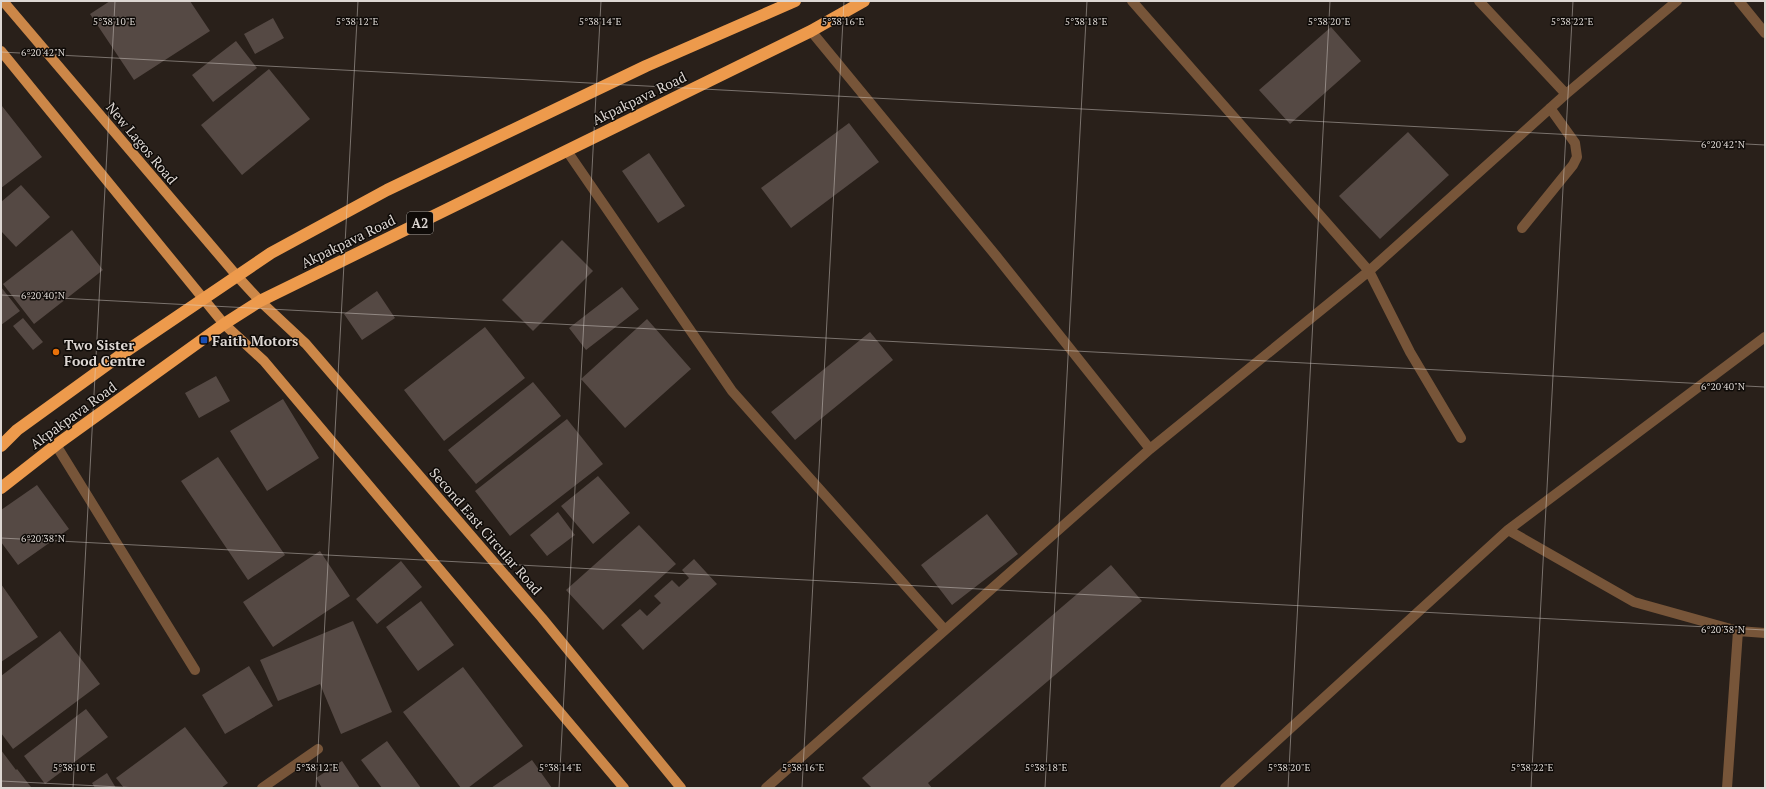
<svg xmlns="http://www.w3.org/2000/svg" width="1766" height="789" viewBox="0 0 1766 789" font-family="'PT Serif',serif">
  <style>
    .building { fill: #554944 }
    .lines { fill: none; stroke-linecap: round; stroke-linejoin: round }
    .minor { stroke: #775539; stroke-width: 10 }
    .major { stroke: #cc8748; stroke-width: 10 }
    .highway { stroke: #ed9a4c; stroke-width: 12 }
    .ticks { fill: none; stroke: #ddd7d3; stroke-width: 1; stroke-opacity: 0.45 }
    .transit-dot { fill: #1a4fb4; stroke: #0f0b08; stroke-width: 1.5 }
    .food-dot { fill: #e8710a; stroke: #0f0b08; stroke-width: 1.5 }
    .labels { text-anchor: middle; dominant-baseline: central; stroke-width: 3; stroke-linejoin: round; paint-order: stroke }
    .shield { fill: #0f0b08; stroke: #9f9a96; stroke-width: 1 }
    .shield-label { font-size: 13px; font-weight: bold; fill: #ddd7d3 }
    .street-label { font-size: 14px; fill: #ddd7d3; stroke: #0f0b08 }
    .poi-label { font-size: 14px; font-weight: bold; fill: #ddd7d3; stroke: #0f0b08; text-anchor: start }
    .ticks-label { font-size: 10px; text-anchor: middle; fill: #ddd7d3; stroke: #0f0b08; stroke-width: 3; stroke-linejoin: round; paint-order: stroke }
  </style>
  <rect width="100%" height="100%" fill="#29201a"/>
  <path class="building" d="M110,1H190L210,31L134,80L90,14Z
    M273,18L284,38L255,54L244,34Z
    M1331,27L1361,61L1290,124L1259,90Z
    M236,41L257,68L213,102L192,75Z
    M269,69L310,119L242,175L201,125Z
    M2,106L42,157L1,188V108Z
    M849,123L879,162L791,228L761,188Z
    M1408,132L1449,175L1380,239L1339,196Z
    M649,153L685,206L658,223L622,171Z
    M21,185L50,217L16,247L1,231V202Z
    M72,230L103,270L34,324L3,284Z
    M562,240L593,271L533,331L502,300Z
    M1,287L20,311L1,325Z
    M622,287L639,309L586,350L569,328Z
    M377,291L395,318L362,340L344,314Z
    M23,318L43,342L33,350L13,326Z
    M647,319L691,369L625,428L581,379Z
    M485,327L525,378L444,441L404,390Z
    M870,332L893,360L795,440L771,412Z
    M216,376L230,401L199,418L185,393Z
    M533,382L561,416L476,484L448,450Z
    M283,399L319,458L267,491L230,431Z
    M567,419L603,464L510,536L475,491Z
    M218,457L285,555L248,580L181,481Z
    M598,476L630,513L593,544L561,506Z
    M37,485L69,529L18,565L1,542V510Z
    M558,512L575,535L547,556L530,535Z
    M987,514L1018,554L952,605L921,565Z
    M639,525L676,564L603,630L566,590Z
    M320,551L350,596L273,647L243,602Z
    M694,559L717,584L643,650L621,625L640,609L647,616L661,603L654,596L672,580L679,587L689,578L682,570Z
    M401,561L422,587L377,624L356,599Z
    M1111,565L1142,601L928,783L932,788H872L862,778Z
    M1,584L38,637L1,662Z
    M421,601L454,645L418,671L386,627Z
    M353,621L392,712L341,734L320,684L278,701L260,660Z
    M60,631L100,684L13,749L1,733V676Z
    M249,666L273,706L225,734L202,695Z
    M463,667L523,746L468,788H461L403,712Z
    M86,709L108,737L45,784L24,756Z
    M185,727L228,783L221,788H124L116,778Z
    M387,741L421,788H382L361,760Z
    M1,750L16,770L17,769L31,787L1,788Z
    M532,760L552,788H491Z
    M342,761L360,788H322L316,778Z
    M107,773L116,788H95L92,783Z"/>
  <g class="lines">
    <path class="minor" d="M1132,1L1369,271L1410,352L1461,438
      M1479,1L1566,94
      M1739,1L1765,33
      M811,31L997,257L1150,449
      M567,151L732,391L945,630
      M1522,228L1573,165L1577,157L1575,143L1550,108
      M56,445L195,670
      M1508,530L1634,602L1738,631L1765,633
      M262,788L318,749
      M766,788L1150,449L1369,271L1566,94L1677,1
      M1225,788L1508,530L1765,337
      M1727,788L1738,631"/>
    <path class="major" d="M3,1L237,276L260,301L306,344L542,618L681,788
      M1,51L224,324L264,361L624,788"/>
    <path class="highway" d="M1,446L17,430L122,354L271,253L387,190L646,66L795,1
      M1,488L56,445L224,324L260,301L811,31L864,1"/>
  </g>
  <path class="ticks" d="M1,52L1765,145M1,295L1765,387M1,538L1765,630M1,781L139,788M73,788L115,1M316,788L358,1M559,788L601,1M802,788L844,1M1045,788L1087,1M1288,788L1330,1M1531,788L1573,1"/>
  <rect class="transit-dot" x="200" y="336" width="8" height="8" rx="2"/>
  <circle class="food-dot" cx="56" cy="352" r="4"/>
  <g class="labels">
    <rect class="shield" x="407" y="212" width="26" height="22" rx="3"/>
    <g class="shield-label">
      <text x="420" y="223">A2</text>
    </g>
    <g class="street-label">
      <text transform="translate(639 98) rotate(-26)">Akpakpava Road</text>
      <text transform="translate(142 143) rotate(50)">New Lagos Road</text>
      <text transform="translate(348 241) rotate(-26)">Akpakpava Road</text>
      <text transform="translate(73 415) rotate(-36)">Akpakpava Road</text>
      <text transform="translate(486 531) rotate(49)">Second East Circular Road</text>
    </g>
    <g class="poi-label">
      <text x="212" y="340">Faith Motors</text>
      <text x="64" y="344">Two Sister<tspan x="64" dy="16">Food Centre</tspan></text>
    </g>
  </g>
  <g class="ticks-label">
    <text x="114" y="25">5°38'10"E</text>
    <text x="357" y="25">5°38'12"E</text>
    <text x="600" y="25">5°38'14"E</text>
    <text x="843" y="25">5°38'16"E</text>
    <text x="1086" y="25">5°38'18"E</text>
    <text x="1329" y="25">5°38'20"E</text>
    <text x="1572" y="25">5°38'22"E</text>
    <text x="43" y="56">6°20'42"N</text>
    <text x="1723" y="148">6°20'42"N</text>
    <text x="43" y="299">6°20'40"N</text>
    <text x="1723" y="390">6°20'40"N</text>
    <text x="43" y="542">6°20'38"N</text>
    <text x="1723" y="633">6°20'38"N</text>
    <text x="74" y="771">5°38'10"E</text>
    <text x="317" y="771">5°38'12"E</text>
    <text x="560" y="771">5°38'14"E</text>
    <text x="803" y="771">5°38'16"E</text>
    <text x="1046" y="771">5°38'18"E</text>
    <text x="1289" y="771">5°38'20"E</text>
    <text x="1532" y="771">5°38'22"E</text>
  </g>
  <rect width="1766" height="789" fill="none" stroke="#ddd7d3" stroke-width="4"/>
</svg>
